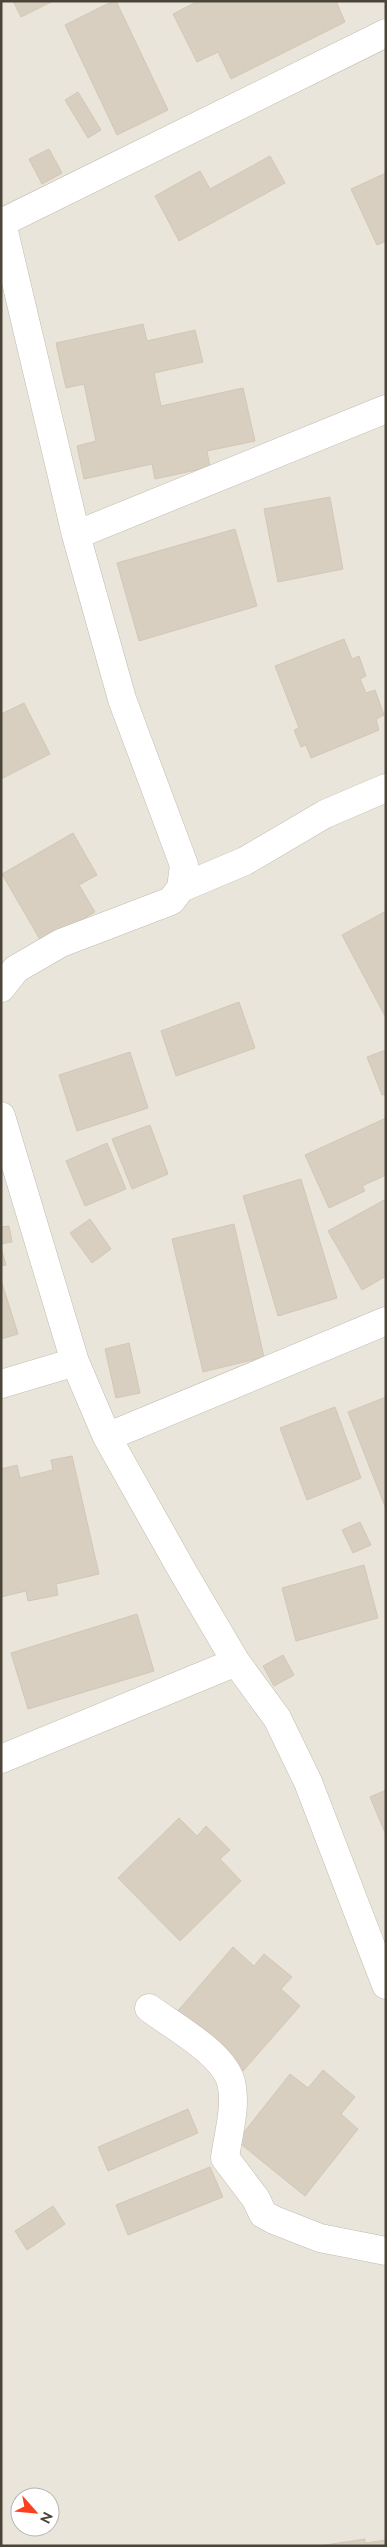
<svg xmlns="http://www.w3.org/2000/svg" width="387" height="2547" viewBox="0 0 387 2547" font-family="Raleway,sans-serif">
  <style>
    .residential { fill: #eae5da; fill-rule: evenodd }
    .building { fill: #d8cfc1; stroke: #d3c7b4 }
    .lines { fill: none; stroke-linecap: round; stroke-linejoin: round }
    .street-casing { stroke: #c2bbae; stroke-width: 29 }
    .street { stroke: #fff; stroke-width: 28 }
  </style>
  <rect width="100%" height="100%" fill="#f6f3ec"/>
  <path class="residential" d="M1,1H386V2546H1ZM20,2497H50V2527H20Z"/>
  <path class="building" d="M13,1H53L21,17Z
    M113,1H116L168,110L117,135L65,25Z
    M198,1H336L345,22L231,79L218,52L197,62L173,14Z
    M78,92L101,130L88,138L65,100Z
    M49,149L62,173L42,184L29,159Z
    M270,156L285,183L179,241L155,196L200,171L210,189Z
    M386,173V241L377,245L351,189Z
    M143,324L147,341L195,330L203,362L154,373L161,406L243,388L255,441L207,451L210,467L155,479L152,464L84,479L77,446L96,441L84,384L66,388L56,343Z
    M330,497L343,569L278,582L264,509Z
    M235,529L257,606L139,641L117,563Z
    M344,639L352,659L359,656L366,676L360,679L366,693L375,690L384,715L376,719L379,730L311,758L306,745L301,747L294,730L299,728L275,666Z
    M24,703L50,754L1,779V714Z
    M73,833L97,875L79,885L95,912L42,943L2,874Z
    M386,911V1015L385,1016L342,935Z
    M239,1002L255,1048L176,1076L161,1031Z
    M386,1050V1094L382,1095L367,1057Z
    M130,1052L148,1108L77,1131L59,1075Z
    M386,1118V1175L362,1186L365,1191L329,1208L305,1155Z
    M150,1125L168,1174L132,1189L112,1139Z
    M107,1143L126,1189L85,1206L66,1161Z
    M301,1179L337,1298L278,1316L243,1196Z
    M386,1199V1276L362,1290L328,1231Z
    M90,1219L111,1249L92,1263L70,1233Z
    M234,1224L264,1357L203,1372L172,1239Z
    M9,1226L12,1242L1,1244V1227Z
    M1,1248L6,1265L1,1266Z
    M1,1280L18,1334L1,1339Z
    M129,1343L140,1393L116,1398L105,1349Z
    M386,1397V1509L348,1412Z
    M335,1407L361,1478L307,1500L280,1428Z
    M72,1456L99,1574L56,1584L58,1595L28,1601L26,1591L1,1597V1469L17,1465L20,1478L53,1470L51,1460Z
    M360,1522L371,1545L353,1553L342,1530Z
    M364,1565L378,1618L296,1641L282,1588Z
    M137,1614L154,1671L28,1709L11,1653Z
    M283,1655L294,1675L274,1686L263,1666Z
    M386,1790V1835L370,1797Z
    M179,1818L197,1836L206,1826L230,1850L220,1859L241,1881L180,1941L118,1878Z
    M233,1947L254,1966L264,1954L292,1977L281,1989L300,2006L243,2071L176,2013Z
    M323,2070L355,2097L341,2114L358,2129L305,2196L237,2141L290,2074L308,2088Z
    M188,2109L198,2133L108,2171L98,2147Z
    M210,2167L223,2197L128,2235L116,2205Z
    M53,2206L65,2224L27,2250L15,2231Z
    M365,2539V2543L386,2540V2546H319Z"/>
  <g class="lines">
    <defs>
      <path id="street" d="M1,223L386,33
        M76,535L386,409
        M181,888L245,861L325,814L386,788
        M1,988L16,969L61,943L171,901L181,888L184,865L122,699L76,535L2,223
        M1,1116L75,1362L107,1437L183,1572L236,1662L277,1718L308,1782L386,1985
        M1,1384L75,1362
        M107,1437L386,1321
        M1,1759L236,1662
        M149,2008C173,2026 223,2053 231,2082C237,2105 228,2135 225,2158L256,2199L263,2214L274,2220L320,2238L386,2251"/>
    </defs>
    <use href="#street" class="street-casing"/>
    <use href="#street" class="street"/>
  </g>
  <rect width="387" height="2547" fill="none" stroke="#4b4439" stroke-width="5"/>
  <g transform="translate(35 2512) rotate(117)"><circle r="24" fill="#ffffff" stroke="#b7b4b0"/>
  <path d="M0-4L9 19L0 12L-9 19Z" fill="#fc3f1d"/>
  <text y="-8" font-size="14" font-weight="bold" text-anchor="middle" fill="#4b4439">N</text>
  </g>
</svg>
